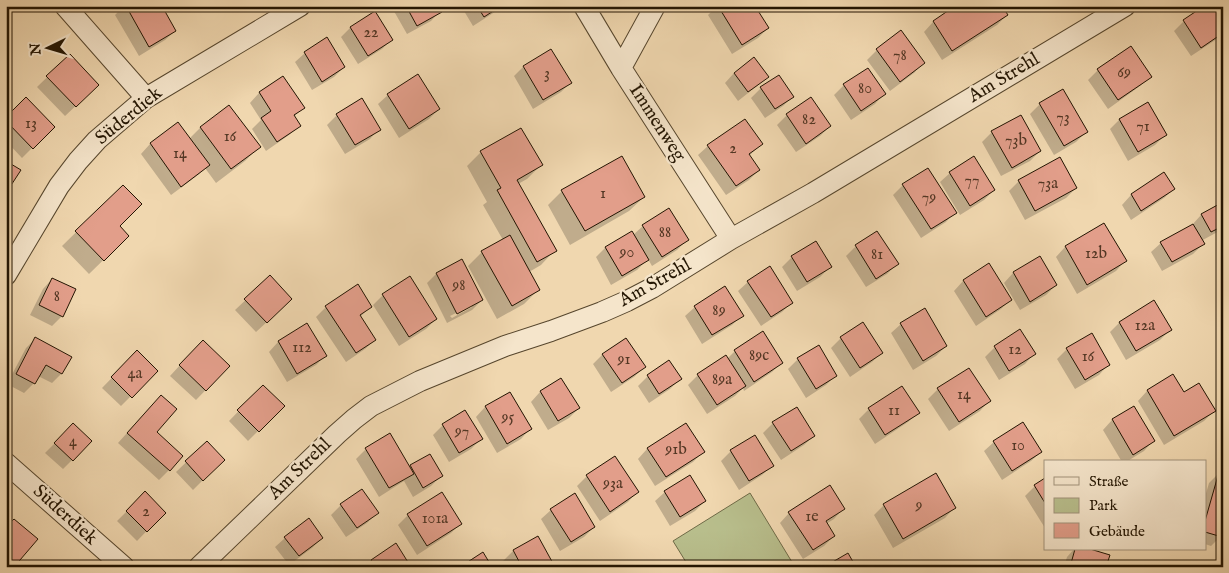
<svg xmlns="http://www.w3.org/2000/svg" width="1229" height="573" viewBox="0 0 1229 573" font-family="'IM FELL English',serif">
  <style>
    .green { fill: #b8be8c; stroke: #6e6a47 }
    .shadow { fill: #0003; fill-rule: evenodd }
    .building { fill: #e29e8a; stroke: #231502 }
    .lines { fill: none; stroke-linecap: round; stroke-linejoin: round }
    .minor-casing { stroke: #56462d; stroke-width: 22 }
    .minor { stroke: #f5e5cb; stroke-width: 20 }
    .labels { text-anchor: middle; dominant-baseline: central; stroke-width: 4.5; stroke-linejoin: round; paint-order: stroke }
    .number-label { font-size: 16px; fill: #533724 }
    .street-label { font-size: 19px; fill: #231502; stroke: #f5e5cb }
  </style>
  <rect width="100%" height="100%" fill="#f0d7af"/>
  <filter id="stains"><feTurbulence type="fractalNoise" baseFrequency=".004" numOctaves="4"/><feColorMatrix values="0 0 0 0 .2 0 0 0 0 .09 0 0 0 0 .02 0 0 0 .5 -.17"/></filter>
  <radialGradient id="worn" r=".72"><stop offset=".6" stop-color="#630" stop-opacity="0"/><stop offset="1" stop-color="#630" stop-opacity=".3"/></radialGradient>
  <path class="green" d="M750,493L795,567H689L673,541Z"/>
  <path class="shadow" d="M124,6H161L175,31L165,40L139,56L115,15Z
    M391,6H438L440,11L431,21L407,34Z
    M461,6H504L473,26Z
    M717,6H754L768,28L758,38L732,54L708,15Z
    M958,6L1007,15L997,25L942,60L924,32L933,22Z
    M1221,6L1223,9V35L1191,56L1174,31L1184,21Z
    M350,28L391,40L382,49L358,64L341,37Z
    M900,32L923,63L914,73L890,91L867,60L877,50Z
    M305,53L344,67L334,77L312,90L295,62Z
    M70,55L98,85L65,116L37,87Z
    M523,67L570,83L561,92L533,109L514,76Z
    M867,69L884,94L875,104L851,120L834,95L844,85Z
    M1098,70L1150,77L1140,86L1108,109L1088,80Z
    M734,73L767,77L757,86L738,101L725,83Z
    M283,77L303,107L294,117L299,126L289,135L266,151L252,129L261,120L250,103L259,93Z
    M761,88L792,97L783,106L765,118L751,98Z
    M388,95L439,109L429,119L399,138L378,104Z
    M1040,104L1086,132L1076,142L1054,155L1030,114Z
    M229,106L259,147L245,161L216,183L205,168L198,175L171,195L141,154L150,144L178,124L189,139L200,128Z
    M337,115L379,129L370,139L345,154L327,125Z
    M787,115L830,126L820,136L796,152L777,125Z
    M6,118L53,127L22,158L6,141Z
    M1119,120L1165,135L1155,145L1128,161L1110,129Z
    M992,132L1040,151L1030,161L1001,176L982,142Z
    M761,144L749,156L759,170L749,180L726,195L698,155L708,146Z
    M481,152L541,165L527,179L518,184L555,250L541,265L529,272L539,289L524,304L497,319L468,266L482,252L503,240L483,205L487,202L467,166Z
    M928,169L955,212L946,222L921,238L893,195L903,185Z
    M950,173L994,190L984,200L960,215L940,182Z
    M1164,174L1174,189L1164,198L1131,220L1122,205L1131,195Z
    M1019,181L1076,188L1066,198L1025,220L1009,191Z
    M123,186L118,226L128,236L89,274L62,246Z
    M562,191L644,197L629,211L570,245L548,205Z
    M1223,203V229L1201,241L1203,244L1193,254L1162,271L1151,252L1161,243L1192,225L1201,215Z
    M668,210L687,240L677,250L652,266L648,259L637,270L611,285L596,257L605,248L633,235L643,226Z
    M1104,225L1125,261L1116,271L1077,294L1056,257L1065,247Z
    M877,233L897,264L887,274L866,287L846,256L856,246Z
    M792,257L830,267L820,277L797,291L782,267Z
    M1039,258L1056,285L1046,295L1020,310L1004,283L1013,273Z
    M989,265L1011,299L1001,309L976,326L954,291L963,281Z
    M436,274L482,300L472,310L447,323L427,283ZM472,305V307L452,318L450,316Z
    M270,277L281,309L256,332L235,310Z
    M52,279L62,316L52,326L30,315L43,289Z
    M748,282L792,302L782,312L761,326L738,291Z
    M383,295L436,319L426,329L399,346L373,305Z
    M371,306L360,317L375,340L365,349L346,362L316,317L326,307Z
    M695,307L742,315L732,325L702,344L685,316Z
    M1223,317V335L1217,323Z
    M1119,323L1170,330L1160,340L1126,360L1110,332Z
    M901,324L946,346L936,356L913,370L891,333Z
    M307,325L326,355L316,365L287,382L269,352L278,342Z
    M763,333L782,362L772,372L744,391L743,388L735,396L707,414L688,385L698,375L727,359L735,351Z
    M36,338L61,374L52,383L38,376L34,383L24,393L7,384L26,348Z
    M841,338L882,352L872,362L850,377L831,348Z
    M625,339L644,367L634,377L611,392L593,364L602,355Z
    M995,347L1034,354L1025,364L999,380L985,357Z
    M1067,349L1108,365L1099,375L1075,389L1057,359Z
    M193,351L229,366L196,400L170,376Z
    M137,352L156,371L121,406L102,388Z
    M798,359L836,375L826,385L806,398L788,369Z
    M648,376L680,379L670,389L649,403L638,386Z
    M1173,376L1183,393L1214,411L1204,421L1164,445L1138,401L1147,391Z
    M561,379L579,408L569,418L548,430L531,402L540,392Z
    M263,386L283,406L248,441L229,421Z
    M902,387L918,413L908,422L875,444L859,419L869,409Z
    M938,389L989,401L980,411L949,431L928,399Z
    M509,393L530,429L521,439L497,453L476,417L485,407Z
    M151,406L155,432L169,470L159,480L118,443Z
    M1134,408L1153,441L1144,451L1126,462H1122L1103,430L1112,420Z
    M773,423L814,436L804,445L781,460L763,433Z
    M685,424L703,452L693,462L655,486L638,459L647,449Z
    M443,425L481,439L471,449L449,462L433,435Z
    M63,435L72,460L63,469L45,453Z
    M207,442L223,460L193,490L176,472Z
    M994,442L1041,452L1031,461L1002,480L984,451Z
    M366,449L409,468L411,466L441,476L431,486L413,497L404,481L379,497L356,459Z
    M731,451L772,466L762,475L739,490L721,461Z
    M1219,473L1223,474V530L1221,536L1211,546L1205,544V497L1209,483Z
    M935,475L954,508L945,518L893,548L874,515L884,505Z
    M587,476L637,492L628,502L600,521L577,486Z
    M1045,479V528L1025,496L1035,486Z
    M665,492L705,501L695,511L670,526L655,501Z
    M145,493L164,513L137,541L117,521Z
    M341,505L377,513L367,523L346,537L331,515Z
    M843,509L834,519L826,524L834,536L824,546L803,559L780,523L789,513Z
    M551,510L594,527L584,537L560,551L541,519Z
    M408,515L461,523L451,533L417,555L398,525Z
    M285,538H322L312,548L289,565L275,547Z
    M537,538L554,567H507L503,561L513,551Z
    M396,545L409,567H365L371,561Z
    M1074,549H1085L1105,567H1064L1067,557Z"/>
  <path class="building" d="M126,6H162L176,31L149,47Z
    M406,6H439L442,12L417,26Z
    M477,6H501L484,17Z
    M718,6H755L769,28L742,45Z
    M955,6H1002L1008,15L952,51L933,21Z
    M1204,6H1222L1223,33L1201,48L1183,20Z
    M375,11L393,40L368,56L350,27Z
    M901,30L925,63L900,82L876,49Z
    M327,37L345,67L322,82L304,52Z
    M1131,46L1152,77L1118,100L1097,69Z
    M551,49L572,83L543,100L523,66Z
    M70,54L99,85L76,107L46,76Z
    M754,57L769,77L748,92L734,73Z
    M868,68L886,94L861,111L843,84Z
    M418,74L440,109L409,129L387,94Z
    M779,75L794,97L775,109L760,87Z
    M283,76L305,108L294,115L301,126L277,142L261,118L271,111L259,92Z
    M1063,89L1088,132L1064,146L1039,103Z
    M26,97L55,127L33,149L6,121V117Z
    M811,97L831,126L806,144L786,114Z
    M362,98L381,130L355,145L336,114Z
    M1148,102L1167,135L1138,152L1119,119Z
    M229,105L261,147L231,169L200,127Z
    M1021,115L1041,151L1012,168L991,131Z
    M745,119L763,144L749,154L760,170L736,186L707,145Z
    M178,122L210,165L181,187L150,143Z
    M521,128L543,165L517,180L557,251L537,262L497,190L501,188L480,151Z
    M622,156L645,197L585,231L561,190Z
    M974,156L995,190L970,206L949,172Z
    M1060,157L1077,188L1035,211L1018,180Z
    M6,161L21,170L6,193Z
    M928,168L957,213L931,229L902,184Z
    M1164,172L1175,189L1141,211L1131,194Z
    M123,185L142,204L120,226L129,236L104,261L75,231Z
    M1223,202V226L1211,232L1201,214Z
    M669,208L689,240L662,257L642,225Z
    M1104,223L1127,261L1087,285L1065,246Z
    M1193,224L1205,244L1172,262L1160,242Z
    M632,231L649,260L622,276L605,247Z
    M877,231L899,264L876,279L855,245Z
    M510,235L540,290L512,306L481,251Z
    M816,241L832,267L807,282L791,256Z
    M1040,256L1057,285L1030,302L1013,272Z
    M462,259L483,300L457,314L436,273Z
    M989,263L1012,300L986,317L963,280Z
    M770,266L793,303L771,317L747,281Z
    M270,275L292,299L267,323L244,299Z
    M410,276L437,319L409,337L382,294Z
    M52,278L76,289L63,317L39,305Z
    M358,284L372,307L360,315L376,340L356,353L325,306Z
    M725,286L744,316L712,335L694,306Z
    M1154,300L1172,330L1136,351L1119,322Z
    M925,308L947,346L923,361L900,323Z
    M863,322L883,353L860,368L840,337Z
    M307,323L327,356L297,374L278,341Z
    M1020,329L1036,354L1009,371L994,346Z
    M763,331L783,363L754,382L734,350Z
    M1092,333L1110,365L1085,380L1066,348Z
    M35,337L72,357L62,374L46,365L35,384L16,374Z
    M626,338L646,367L622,383L602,354Z
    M203,340L230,366L206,391L179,365Z
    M819,345L837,376L816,389L797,358Z
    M137,350L158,371L132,398L111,377Z
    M726,355L746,386L717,405L697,374Z
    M669,360L682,379L659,394L647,375Z
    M969,368L991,401L959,422L937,388Z
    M1173,374L1184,392L1199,383L1216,411L1174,436L1147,390Z
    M561,378L580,408L558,421L540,391Z
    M263,385L285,406L259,432L237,410Z
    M902,386L920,413L885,435L868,408Z
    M510,392L532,429L507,444L485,406Z
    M161,395L177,409L157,432L183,456L170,471L127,433Z
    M1134,406L1155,441L1133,455L1112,419Z
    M797,407L815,436L791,451L772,422Z
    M465,410L483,439L459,453L442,424Z
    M1023,422L1042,452L1012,471L993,441Z
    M73,423L92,441L73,461L54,443Z
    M686,423L705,452L666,477L647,448Z
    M390,433L414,474L389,488L365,448Z
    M755,435L774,466L749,481L730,450Z
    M207,441L225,460L203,481L185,461Z
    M430,454L443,476L423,488L410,465Z
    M615,456L639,492L610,512L586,475Z
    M1219,472L1223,473L1222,537L1205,532V521Z
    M936,473L956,508L903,539L883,504Z
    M690,475L706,501L680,517L664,491Z
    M1045,478V503L1034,485Z
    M830,485L845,509L826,521L835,536L813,550L788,512Z
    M362,489L379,513L357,528L340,504Z
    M145,491L166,513L147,532L126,511Z
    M442,492L462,524L427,546L407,514Z
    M575,493L595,527L571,542L550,509Z
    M309,518L323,538L299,556L284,537Z
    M14,519L38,539L14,567H6V527Z
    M538,536L555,567H522L513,550Z
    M396,543L411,567H375L371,560Z
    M1075,549H1090L1110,555L1106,567H1070Z
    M483,552L492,567H460Z
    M848,553L856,567H824Z"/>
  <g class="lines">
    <defs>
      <path id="minor" d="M65,6L146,98
        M584,6L621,68L731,239
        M621,68L655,6
        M6,275L59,186L78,161L97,140L146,98L300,6
        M6,463L124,567
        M199,567L337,434L354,419L371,406L420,381L505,346L551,331L602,312L627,301L652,288L731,239L813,193L1125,6"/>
    </defs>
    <use href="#minor" class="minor-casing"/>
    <use href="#minor" class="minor"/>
  </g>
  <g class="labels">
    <g class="number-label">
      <text x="371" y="33">22</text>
      <text x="900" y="56">78</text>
      <text x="1124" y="73">69</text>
      <text x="547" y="74">3</text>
      <text x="865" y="89">80</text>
      <text x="1063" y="118">73</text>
      <text x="809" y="120">82</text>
      <text x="31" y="124">13</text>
      <text x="1143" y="127">71</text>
      <text x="230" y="137">16</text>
      <text x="1016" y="141">73b</text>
      <text x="733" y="149">2</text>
      <text x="180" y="154">14</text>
      <text x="972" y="181">77</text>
      <text x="1048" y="184">73a</text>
      <text x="603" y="194">1</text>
      <text x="929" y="198">79</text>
      <text x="665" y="233">88</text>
      <text x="627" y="253">90</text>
      <text x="1096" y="254">12b</text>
      <text x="877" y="255">81</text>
      <text x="459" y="286">98</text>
      <text x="57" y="297">8</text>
      <text x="719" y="311">89</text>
      <text x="1145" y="326">12a</text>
      <text x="302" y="348">112</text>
      <text x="1015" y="350">12</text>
      <text x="759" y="356">89c</text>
      <text x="1088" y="357">16</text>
      <text x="624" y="360">91</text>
      <text x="135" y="374">4a</text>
      <text x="722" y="380">89a</text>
      <text x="964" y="395">14</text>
      <text x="894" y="411">11</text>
      <text x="508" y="418">95</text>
      <text x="462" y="432">97</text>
      <text x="73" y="442">4</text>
      <text x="1018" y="446">10</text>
      <text x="676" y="450">91b</text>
      <text x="613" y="484">93a</text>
      <text x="919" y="506">9</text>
      <text x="146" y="512">2</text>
      <text x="812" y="517">1e</text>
      <text x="435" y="519">101a</text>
    </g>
    <g class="street-label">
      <text transform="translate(1004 78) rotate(-31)">Am Strehl</text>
      <text transform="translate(129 116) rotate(-39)">Süderdiek</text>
      <text transform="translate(657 123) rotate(57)">Immenweg</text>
      <text transform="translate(655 283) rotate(-29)">Am Strehl</text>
      <text transform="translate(300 469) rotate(-44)">Am Strehl</text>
      <text transform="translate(65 515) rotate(42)">Süderdiek</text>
    </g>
  </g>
  <rect width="1229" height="573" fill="none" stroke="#f0d7af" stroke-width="25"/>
  <rect x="8" y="8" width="1214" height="558" fill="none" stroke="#231502" stroke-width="2.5"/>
  <rect x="12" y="12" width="1204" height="548" fill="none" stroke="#231502"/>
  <rect x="1044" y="460" width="162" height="90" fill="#f5e5cb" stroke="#a1927b"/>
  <rect x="1054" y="477" width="25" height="8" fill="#f5e5cb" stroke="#a1927b"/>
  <text x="1089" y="486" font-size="15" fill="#231502">Straße</text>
  <rect x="1054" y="498" width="25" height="15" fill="#b8be8c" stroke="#a1927b"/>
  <text x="1089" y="510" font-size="15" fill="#231502">Park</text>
  <rect x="1054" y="523" width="25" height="15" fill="#e29e8a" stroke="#a1927b"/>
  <text x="1089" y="536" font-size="15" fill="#231502">Gebäude</text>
  <g transform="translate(48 48) rotate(265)" stroke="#f5e5cb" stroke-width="4" paint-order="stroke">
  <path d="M0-4L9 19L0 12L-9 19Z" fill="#231502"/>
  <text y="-8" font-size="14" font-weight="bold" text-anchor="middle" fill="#231502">N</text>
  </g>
  <rect width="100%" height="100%" filter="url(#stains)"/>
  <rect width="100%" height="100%" fill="url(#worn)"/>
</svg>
